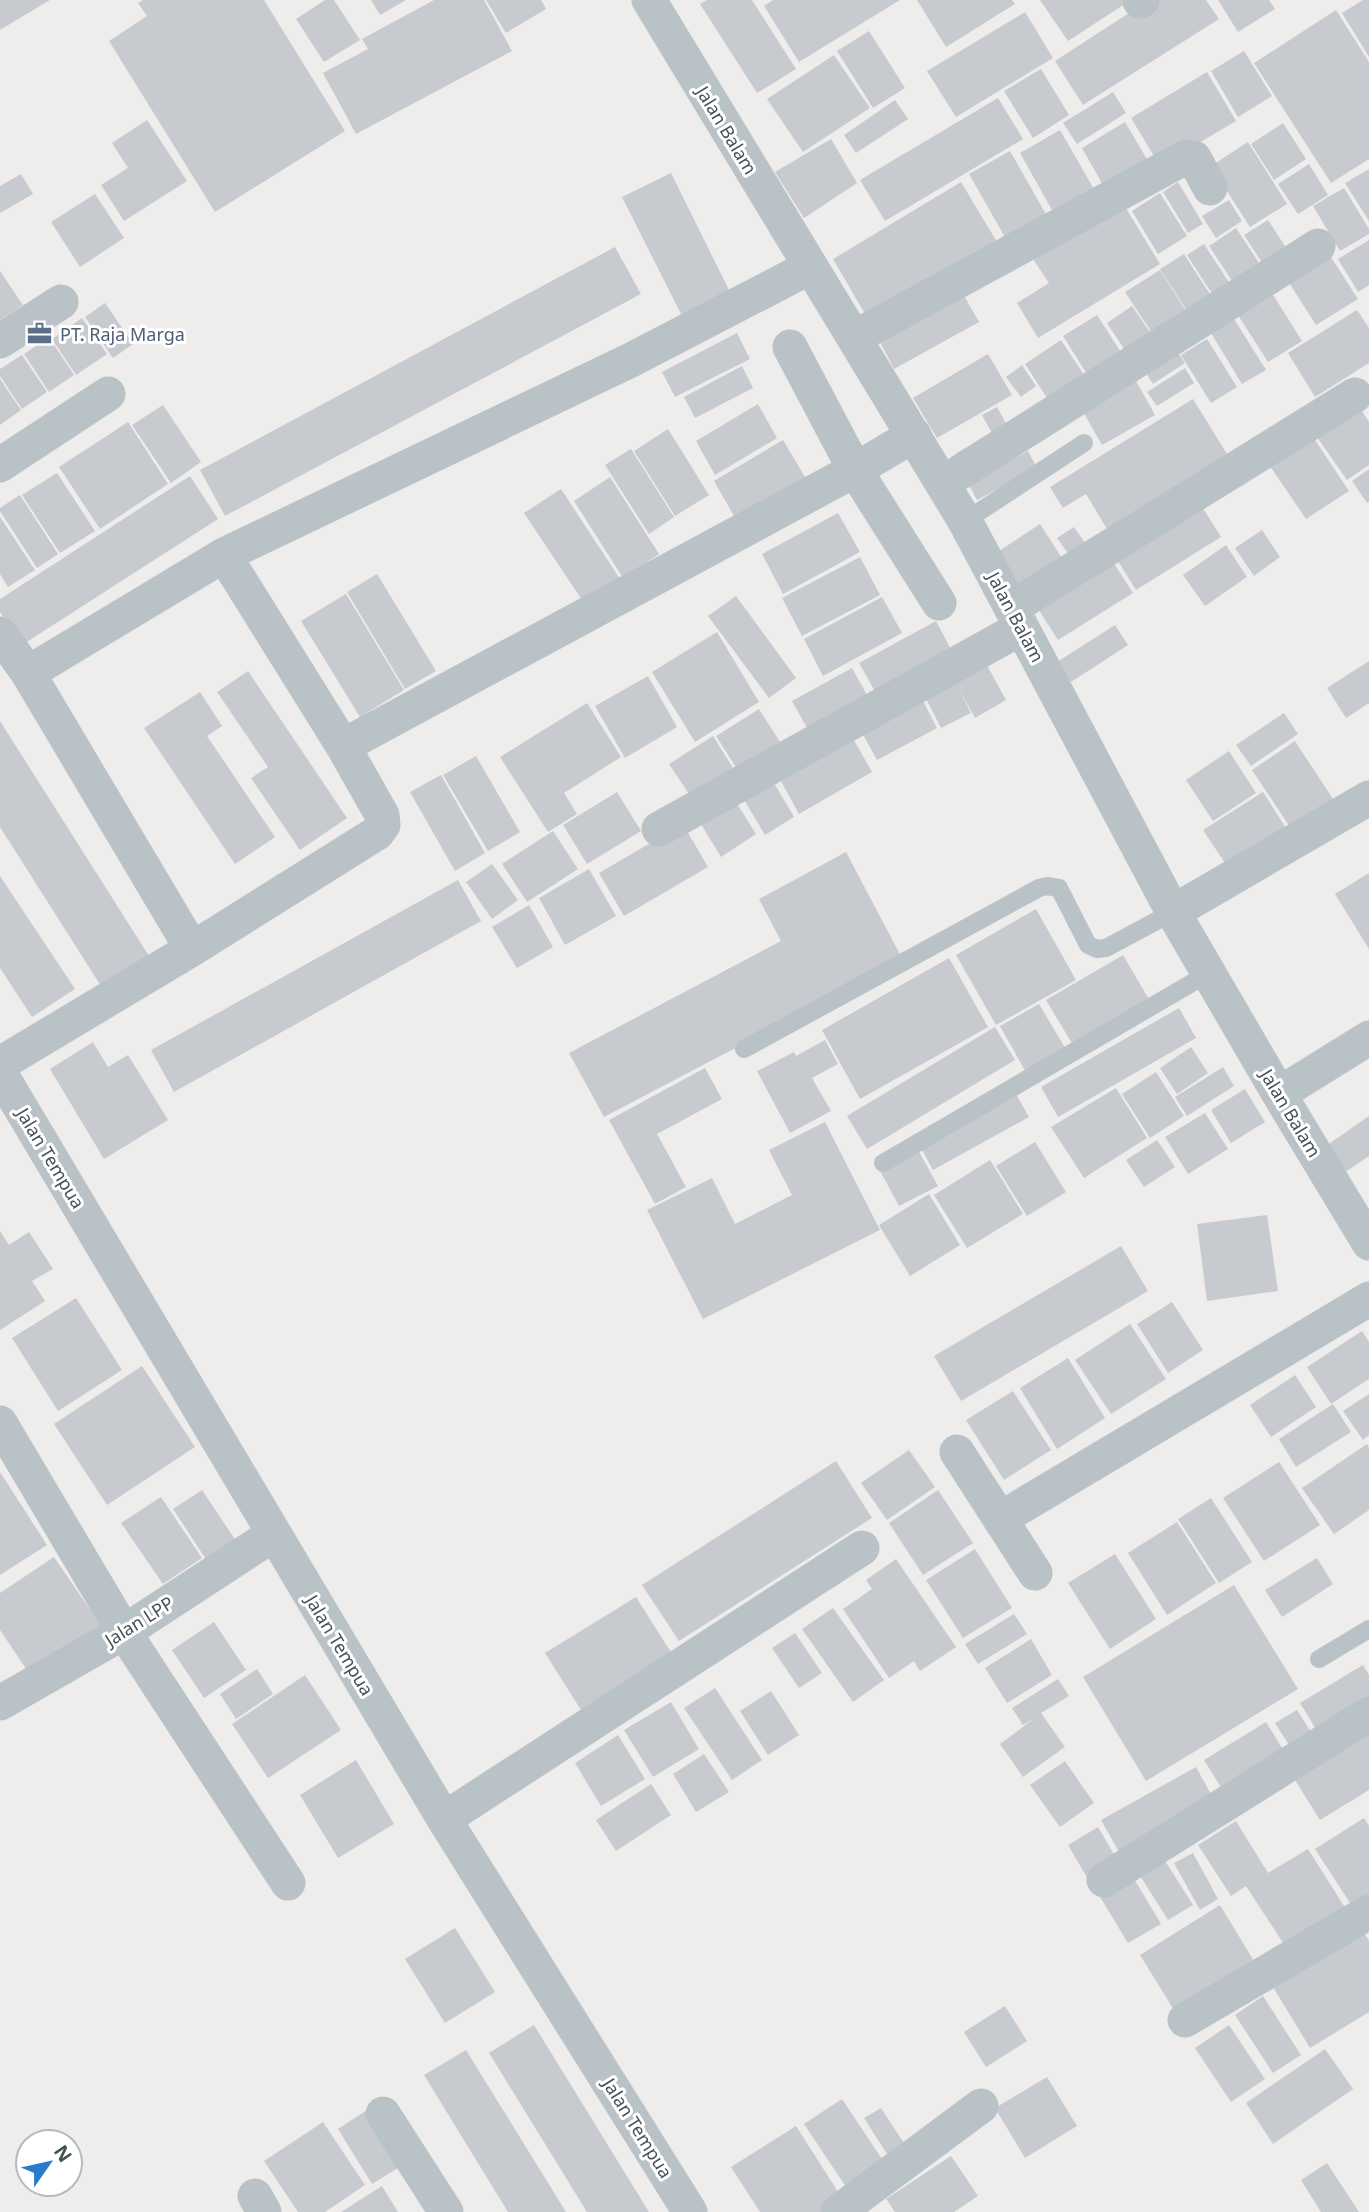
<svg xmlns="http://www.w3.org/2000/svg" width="1369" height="2212" viewBox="0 0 1369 2212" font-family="'Noto Sans',sans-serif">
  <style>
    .building { fill: #c7cacf }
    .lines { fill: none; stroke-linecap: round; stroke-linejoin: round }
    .lane { stroke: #b9c2c7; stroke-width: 18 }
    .street { stroke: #b9c2c7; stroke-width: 35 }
    .labels { text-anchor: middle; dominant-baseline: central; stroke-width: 6; stroke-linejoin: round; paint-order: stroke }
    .street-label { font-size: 18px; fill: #465157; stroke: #fff }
    .service-label { font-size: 18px; fill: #4e5e75; stroke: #fff; text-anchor: start }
  </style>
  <rect width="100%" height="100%" fill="#efecec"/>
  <path class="building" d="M0,0H50L0,30Z
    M143,0H264L345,131L215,212L109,41L147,16L138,3Z
    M325,0H334L360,40L324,62L296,19Z
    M371,0H406L380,15Z
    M434,0H484L512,51L356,134L323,73L368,49L362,39Z
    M486,0H541L546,9L506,33Z
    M707,0H752L796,69L757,93L700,4Z
    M773,0H900L799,62L764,6Z
    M917,0H1012L1015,4L946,47Z
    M1040,0H1131L1068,41Z
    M1149,0H1206L1219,19L1083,105L1055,61Z
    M1218,0H1269L1275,9L1238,32Z
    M1363,0H1369V57L1342,13Z
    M1336,10L1369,62V159L1331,183L1254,63Z
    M1025,12L1053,58L956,117L927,71Z
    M869,31L905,88L873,108L837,51Z
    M1244,51L1272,96L1238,117L1211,71Z
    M834,55L870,108L803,152L767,99Z
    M1041,69L1069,115L1033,138L1004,91Z
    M1207,72L1236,121L1160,166L1131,118Z
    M1113,92L1126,113L1077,144L1063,123Z
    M998,98L1023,139L885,221L860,180Z
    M895,100L908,119L856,153L844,135Z
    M147,120L187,181L124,221L101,185L128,168L112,143Z
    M1125,122L1151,166L1107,192L1082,148Z
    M1283,123L1306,159L1274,180L1251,144Z
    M1060,130L1098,196L1057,219L1020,153Z
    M831,139L857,183L804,218L775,172Z
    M1248,142L1287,204L1250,227L1211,166Z
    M1010,151L1047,216L1006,239L969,174Z
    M1309,164L1328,195L1298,214L1278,184Z
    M1369,169V221L1345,183Z
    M671,173L731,294L683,318L622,197Z
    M21,174L33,194L0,213V186Z
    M961,182L997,242L868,319L833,259Z
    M1178,182L1203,224L1188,233L1163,192Z
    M1344,188L1369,229V234L1340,251L1313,206Z
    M1160,193L1187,236L1158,254L1132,211Z
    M95,194L124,238L80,267L51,222Z
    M1229,200L1242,221L1216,238L1202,216Z
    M1124,205L1160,264L1038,338L1017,303L1049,283L1033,259Z
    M1268,220L1290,254L1266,269L1244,235Z
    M1236,228L1265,272L1238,290L1209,246Z
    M1369,240V285L1358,292L1338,259Z
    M1204,244L1234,290L1216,300L1187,255Z
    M615,247L641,294L225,516L200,470Z
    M1327,251L1358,299L1316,325L1286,278Z
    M1184,254L1215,302L1191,317L1160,269Z
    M1160,270L1186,311L1152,333L1125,292Z
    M0,271L23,305L0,320Z
    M1270,290L1302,341L1268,362L1236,312Z
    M962,292L979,322L894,369L878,338Z
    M105,303L133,344L113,358L85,317Z
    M1132,306L1158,344L1132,361L1107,323Z
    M1357,310L1369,328V363L1315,397L1288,353Z
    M1097,315L1124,357L1090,379L1063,336Z
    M82,318L107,354L76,375L52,339Z
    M1234,319L1266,370L1242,384L1211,333Z
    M737,333L750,359L675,397L662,372Z
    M49,337L74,375L49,392L24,354Z
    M1207,339L1237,387L1211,403L1181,355Z
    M1061,340L1086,378L1049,401L1025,364Z
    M1172,344L1185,363L1153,384L1140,364Z
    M988,354L1012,395L937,438L913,398Z
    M22,355L47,392L22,409L0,376V369Z
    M1022,365L1036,386L1021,397L1006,377Z
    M742,366L753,388L695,418L684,397Z
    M1185,368L1194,383L1157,406L1147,392Z
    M0,379L21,410L0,425Z
    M1135,379L1155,415L1102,445L1082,410Z
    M1193,399L1227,454L1107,529L1086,494L1063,508L1050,487Z
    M758,404L777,438L715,475L696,441Z
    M163,405L201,462L171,483L132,425Z
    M1358,405L1369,422V465L1347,480L1314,433Z
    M997,407L1014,438L962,466L955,454L992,433L982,415Z
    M128,422L168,484L100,529L59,467Z
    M668,429L709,495L675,516L634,451Z
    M1311,434L1349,491L1306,519L1268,463Z
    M783,440L808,482L738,523L714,481Z
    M631,449L674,517L649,534L605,465Z
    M1028,451L1037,468L977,500L968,483Z
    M1369,469V502L1367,503L1352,481Z
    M57,473L95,531L60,553L22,495Z
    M190,476L218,519L22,645L0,612V599Z
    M610,477L659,554L623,578L574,501Z
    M561,489L620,579L584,603L524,513Z
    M20,495L58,554L37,568L0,511V508Z
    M1196,497L1221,537L1136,590L1111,550Z
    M838,513L860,552L783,594L762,554Z
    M0,517L35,570L8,587L0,574Z
    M1040,524L1067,566L1020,596L993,555Z
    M1074,527L1089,549L1073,560L1057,538Z
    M1262,530L1280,557L1254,576L1235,548Z
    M1226,545L1247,577L1205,606L1183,575Z
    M1108,554L1133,593L1058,640L1033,601Z
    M860,557L880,595L802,636L782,598Z
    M377,574L436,671L405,689L347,592Z
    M346,594L404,690L360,717L301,621Z
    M736,596L796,678L769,698L708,616Z
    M882,597L902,633L823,676L804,639Z
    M936,621L957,661L881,702L859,663Z
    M1115,625L1128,645L1071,682L1057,662Z
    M717,632L759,702L695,742L652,672Z
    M982,656L1006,700L975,718L958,687L971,713L941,728L920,687Z
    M1369,661V703L1346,718L1327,688Z
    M852,668L872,704L812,737L792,701Z
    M248,671L347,818L300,850L251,778L268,767L217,692Z
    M648,676L677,727L625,758L595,706Z
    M917,689L937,728L877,760L856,722Z
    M200,692L222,726L207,736L275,837L235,864L144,728Z
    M587,703L621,757L564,793L577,814L548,832L500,757Z
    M759,709L784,748L741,775L716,736Z
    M1284,713L1298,734L1251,766L1236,745Z
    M0,721L149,956L101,986L0,827Z
    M713,736L738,776L695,803L669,764Z
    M854,740L872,772L799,814L781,781Z
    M1295,741L1333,799L1290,827L1252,770Z
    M1229,751L1256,793L1213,821L1186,780Z
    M476,756L520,832L488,851L443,775Z
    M767,771L794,817L765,835L737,788Z
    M441,775L485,853L455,871L410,792Z
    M617,792L641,831L587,864L563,825Z
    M1263,792L1286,828L1227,866L1203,830Z
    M731,794L756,834L721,857L696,816Z
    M683,824L708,867L624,916L599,873Z
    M553,831L578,869L527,902L502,864Z
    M846,852L903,960L604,1117L569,1053L781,941L759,899Z
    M492,864L518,900L492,919L466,882Z
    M589,869L616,916L565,945L539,898Z
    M1369,873V949L1335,894Z
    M0,876L75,989L32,1017L0,968Z
    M458,880L481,921L174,1092L151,1050Z
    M529,905L553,947L517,968L492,927Z
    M1036,909L1076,980L996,1025L956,955Z
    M1123,955L1150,1001L1073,1045L1046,1000Z
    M949,958L988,1027L860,1099L822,1030Z
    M1039,1004L1067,1051L1027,1074L1000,1026Z
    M1179,1008L1196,1038L1058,1117L1041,1087Z
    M995,1027L1015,1060L867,1149L847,1116Z
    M825,1040L838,1064L812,1078L831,1111L790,1133L757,1071L794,1052L796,1056Z
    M93,1042L108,1067L128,1055L168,1120L104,1159L50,1069Z
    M1191,1047L1208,1073L1177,1094L1160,1068Z
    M1223,1067L1234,1086L1187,1116L1175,1097Z
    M705,1068L722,1099L657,1134L686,1187L655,1204L609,1120Z
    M1156,1072L1184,1116L1150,1138L1122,1094Z
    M1116,1088L1147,1138L1084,1178L1051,1127Z
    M1245,1089L1265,1122L1231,1143L1211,1110Z
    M1016,1094L1029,1117L933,1170L920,1146Z
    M1205,1113L1228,1149L1188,1174L1165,1137Z
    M1369,1116V1156L1341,1175L1323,1148Z
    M825,1122L880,1230L703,1319L647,1210L712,1178L735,1224L792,1195L769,1150Z
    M1157,1140L1175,1167L1144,1187L1126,1160Z
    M1035,1142L1066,1192L1027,1216L996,1166Z
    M917,1148L938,1186L899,1206L879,1169Z
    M990,1160L1023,1214L967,1248L934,1195Z
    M929,1194L960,1245L910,1276L879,1225Z
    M1267,1215L1278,1291L1207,1301L1197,1224Z
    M0,1231L9,1245L29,1232L53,1269L32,1281L45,1301L0,1330Z
    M1121,1246L1148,1291L961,1401L934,1356Z
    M76,1298L122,1370L58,1411L12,1338Z
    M1172,1302L1203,1350L1168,1373L1137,1324Z
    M1130,1324L1166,1379L1111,1414L1075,1360Z
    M1362,1331L1369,1342V1379L1331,1404L1307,1367Z
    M1068,1358L1105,1418L1057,1449L1020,1388Z
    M142,1366L195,1447L107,1505L54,1424Z
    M1295,1375L1316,1407L1271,1437L1250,1405Z
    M1013,1391L1051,1450L1004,1480L966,1420Z
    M1369,1394V1435L1363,1440L1343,1411Z
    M1333,1404L1351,1432L1296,1467L1279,1439Z
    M1367,1444L1369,1448V1510L1334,1534L1302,1488Z
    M909,1450L935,1487L887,1520L861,1483Z
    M836,1461L872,1518L679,1641L642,1585Z
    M1279,1462L1320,1525L1264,1561L1223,1498Z
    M0,1472L47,1545L0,1575Z
    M202,1490L238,1544L209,1564L173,1509Z
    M938,1490L973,1543L923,1575L889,1523Z
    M161,1497L202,1558L163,1584L121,1523Z
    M1211,1498L1252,1562L1219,1583L1178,1519Z
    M1177,1522L1216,1583L1167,1615L1128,1553Z
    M975,1549L1012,1608L963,1638L926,1580Z
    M1115,1554L1156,1619L1110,1649L1068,1583Z
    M54,1557L102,1627L31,1676L0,1630V1593Z
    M1317,1558L1333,1584L1282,1617L1265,1590Z
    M896,1559L956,1647L920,1671L914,1661L889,1678L843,1609L872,1589L866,1580Z
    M1234,1585L1298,1689L1146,1781L1083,1677Z
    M636,1597L672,1654L581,1710L545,1653Z
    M833,1608L884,1680L853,1702L802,1629Z
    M1014,1614L1027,1634L978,1664L965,1644Z
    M214,1622L246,1670L204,1698L172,1650Z
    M795,1633L822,1673L799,1688L772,1648Z
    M1031,1639L1052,1675L1007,1703L985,1668Z
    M1363,1665L1369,1675V1710L1322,1739L1300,1703Z
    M257,1669L273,1694L236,1719L220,1694Z
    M305,1675L341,1730L268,1778L232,1724Z
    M1058,1679L1069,1696L1041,1713L1065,1747L1023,1777L1000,1744L1035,1718L1023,1725L1012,1708Z
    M715,1688L762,1760L732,1780L684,1708Z
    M771,1691L799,1735L768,1755L740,1711Z
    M671,1702L699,1749L653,1777L624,1730Z
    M1297,1710L1318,1743L1296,1756L1275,1723Z
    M1266,1722L1289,1759L1227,1797L1204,1760Z
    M1369,1729V1790L1320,1820L1293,1777Z
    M618,1735L645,1779L601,1806L575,1763Z
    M704,1754L729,1792L696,1812L673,1774Z
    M356,1760L394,1824L338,1858L300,1795Z
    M1065,1761L1094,1803L1060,1827L1030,1785Z
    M1196,1767L1218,1807L1123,1859L1101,1820Z
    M651,1784L671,1815L616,1851L596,1820Z
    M1364,1818L1369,1826V1900L1354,1909L1315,1849Z
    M1236,1821L1268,1873L1308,1849L1349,1914L1289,1952L1246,1886L1231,1896L1198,1845Z
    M1098,1827L1119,1863L1089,1881L1068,1845Z
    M1193,1853L1218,1899L1200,1910L1174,1863Z
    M1162,1856L1193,1905L1168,1920L1137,1871Z
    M1130,1872L1161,1924L1128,1943L1097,1892Z
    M1220,1905L1254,1961L1174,2010L1140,1955Z
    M455,1928L495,1992L445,2023L405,1959Z
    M1364,1933L1369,1941V2012L1310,2048L1273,1987Z
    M1263,1996L1301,2055L1273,2073L1235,2015Z
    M1005,2006L1027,2041L986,2067L964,2032Z
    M534,2025L649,2212H587L489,2053Z
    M1229,2025L1265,2079L1231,2102L1195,2048Z
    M1325,2049L1353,2089L1273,2144L1246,2103Z
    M466,2050L566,2212H508L424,2075Z
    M1047,2077L1077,2126L1025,2158L995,2108Z
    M842,2099L888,2168L850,2193L804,2124Z
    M881,2108L909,2151L892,2162L864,2118Z
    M367,2110L403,2165L372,2184L338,2129Z
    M323,2122L365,2185L325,2212H298L264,2161Z
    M796,2126L842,2198L820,2212H760L731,2167Z
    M951,2156L978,2196L954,2212H895L886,2199Z
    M1327,2163L1359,2212H1321L1301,2180Z
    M382,2186L398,2212H341Z"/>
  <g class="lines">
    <path class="lane" d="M965,521L1084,443
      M744,1049L1039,888L1047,886L1059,888L1088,945L1097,949L1106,948L1173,912
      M883,1163L1209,973
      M1319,1659L1369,1629"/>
    <path class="street" d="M649,0L965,521L1173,912L1279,1094L1369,1243
      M1140,1L1142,0
      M855,337L1186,157L1194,158L1210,188
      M0,341L61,302
      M790,347L855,470L939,603
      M0,465L108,394
      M943,483L1318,246
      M1011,608L1355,395
      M0,634L28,673
      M343,746L855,470L914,435
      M659,829L1021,628
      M1173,912L1369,798
      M192,949L28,673L224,555L631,360L810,267
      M0,1064L192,949L377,833L383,825L382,815L343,746L224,555
      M0,1073L444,1819L690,2212
      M1279,1094L1369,1038
      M0,1423L124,1632L288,1883
      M957,1452L1035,1573
      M1000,1519L1369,1299
      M0,1703L124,1632L274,1534
      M444,1819L862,1548
      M1104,1880L1369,1714
      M1185,2020L1369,1912
      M383,2114L446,2212
      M255,2196L264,2212
      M838,2212L981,2106"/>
  </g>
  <defs>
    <symbol id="office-bare" viewBox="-9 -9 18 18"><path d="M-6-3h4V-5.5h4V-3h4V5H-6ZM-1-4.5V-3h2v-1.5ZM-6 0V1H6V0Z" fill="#5c6f8a" stroke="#fff" stroke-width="2.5" paint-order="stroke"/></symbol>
  </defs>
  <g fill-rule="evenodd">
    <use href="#office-bare" x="22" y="316" width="35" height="35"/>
  </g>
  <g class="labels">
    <g class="street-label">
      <text transform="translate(727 130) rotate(59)">Jalan Balam</text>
      <text transform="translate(1016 617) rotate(62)">Jalan Balam</text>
      <text transform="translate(1291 1113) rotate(59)">Jalan Balam</text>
      <text transform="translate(51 1158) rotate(59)">Jalan Tempua</text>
      <text transform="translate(139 1621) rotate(-32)">Jalan LPP</text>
      <text transform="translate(340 1645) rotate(59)">Jalan Tempua</text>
      <text transform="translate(638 2128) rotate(58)">Jalan Tempua</text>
    </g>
    <g class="service-label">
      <text x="60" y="334">PT. Raja Marga</text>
    </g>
  </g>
  <g transform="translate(49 2163) rotate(56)"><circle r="33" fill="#ffffff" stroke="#b5b9bc" stroke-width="2"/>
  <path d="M0-5L12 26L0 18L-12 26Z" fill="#2a7ccb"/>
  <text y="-10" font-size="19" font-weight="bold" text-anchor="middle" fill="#465157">N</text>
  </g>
</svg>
